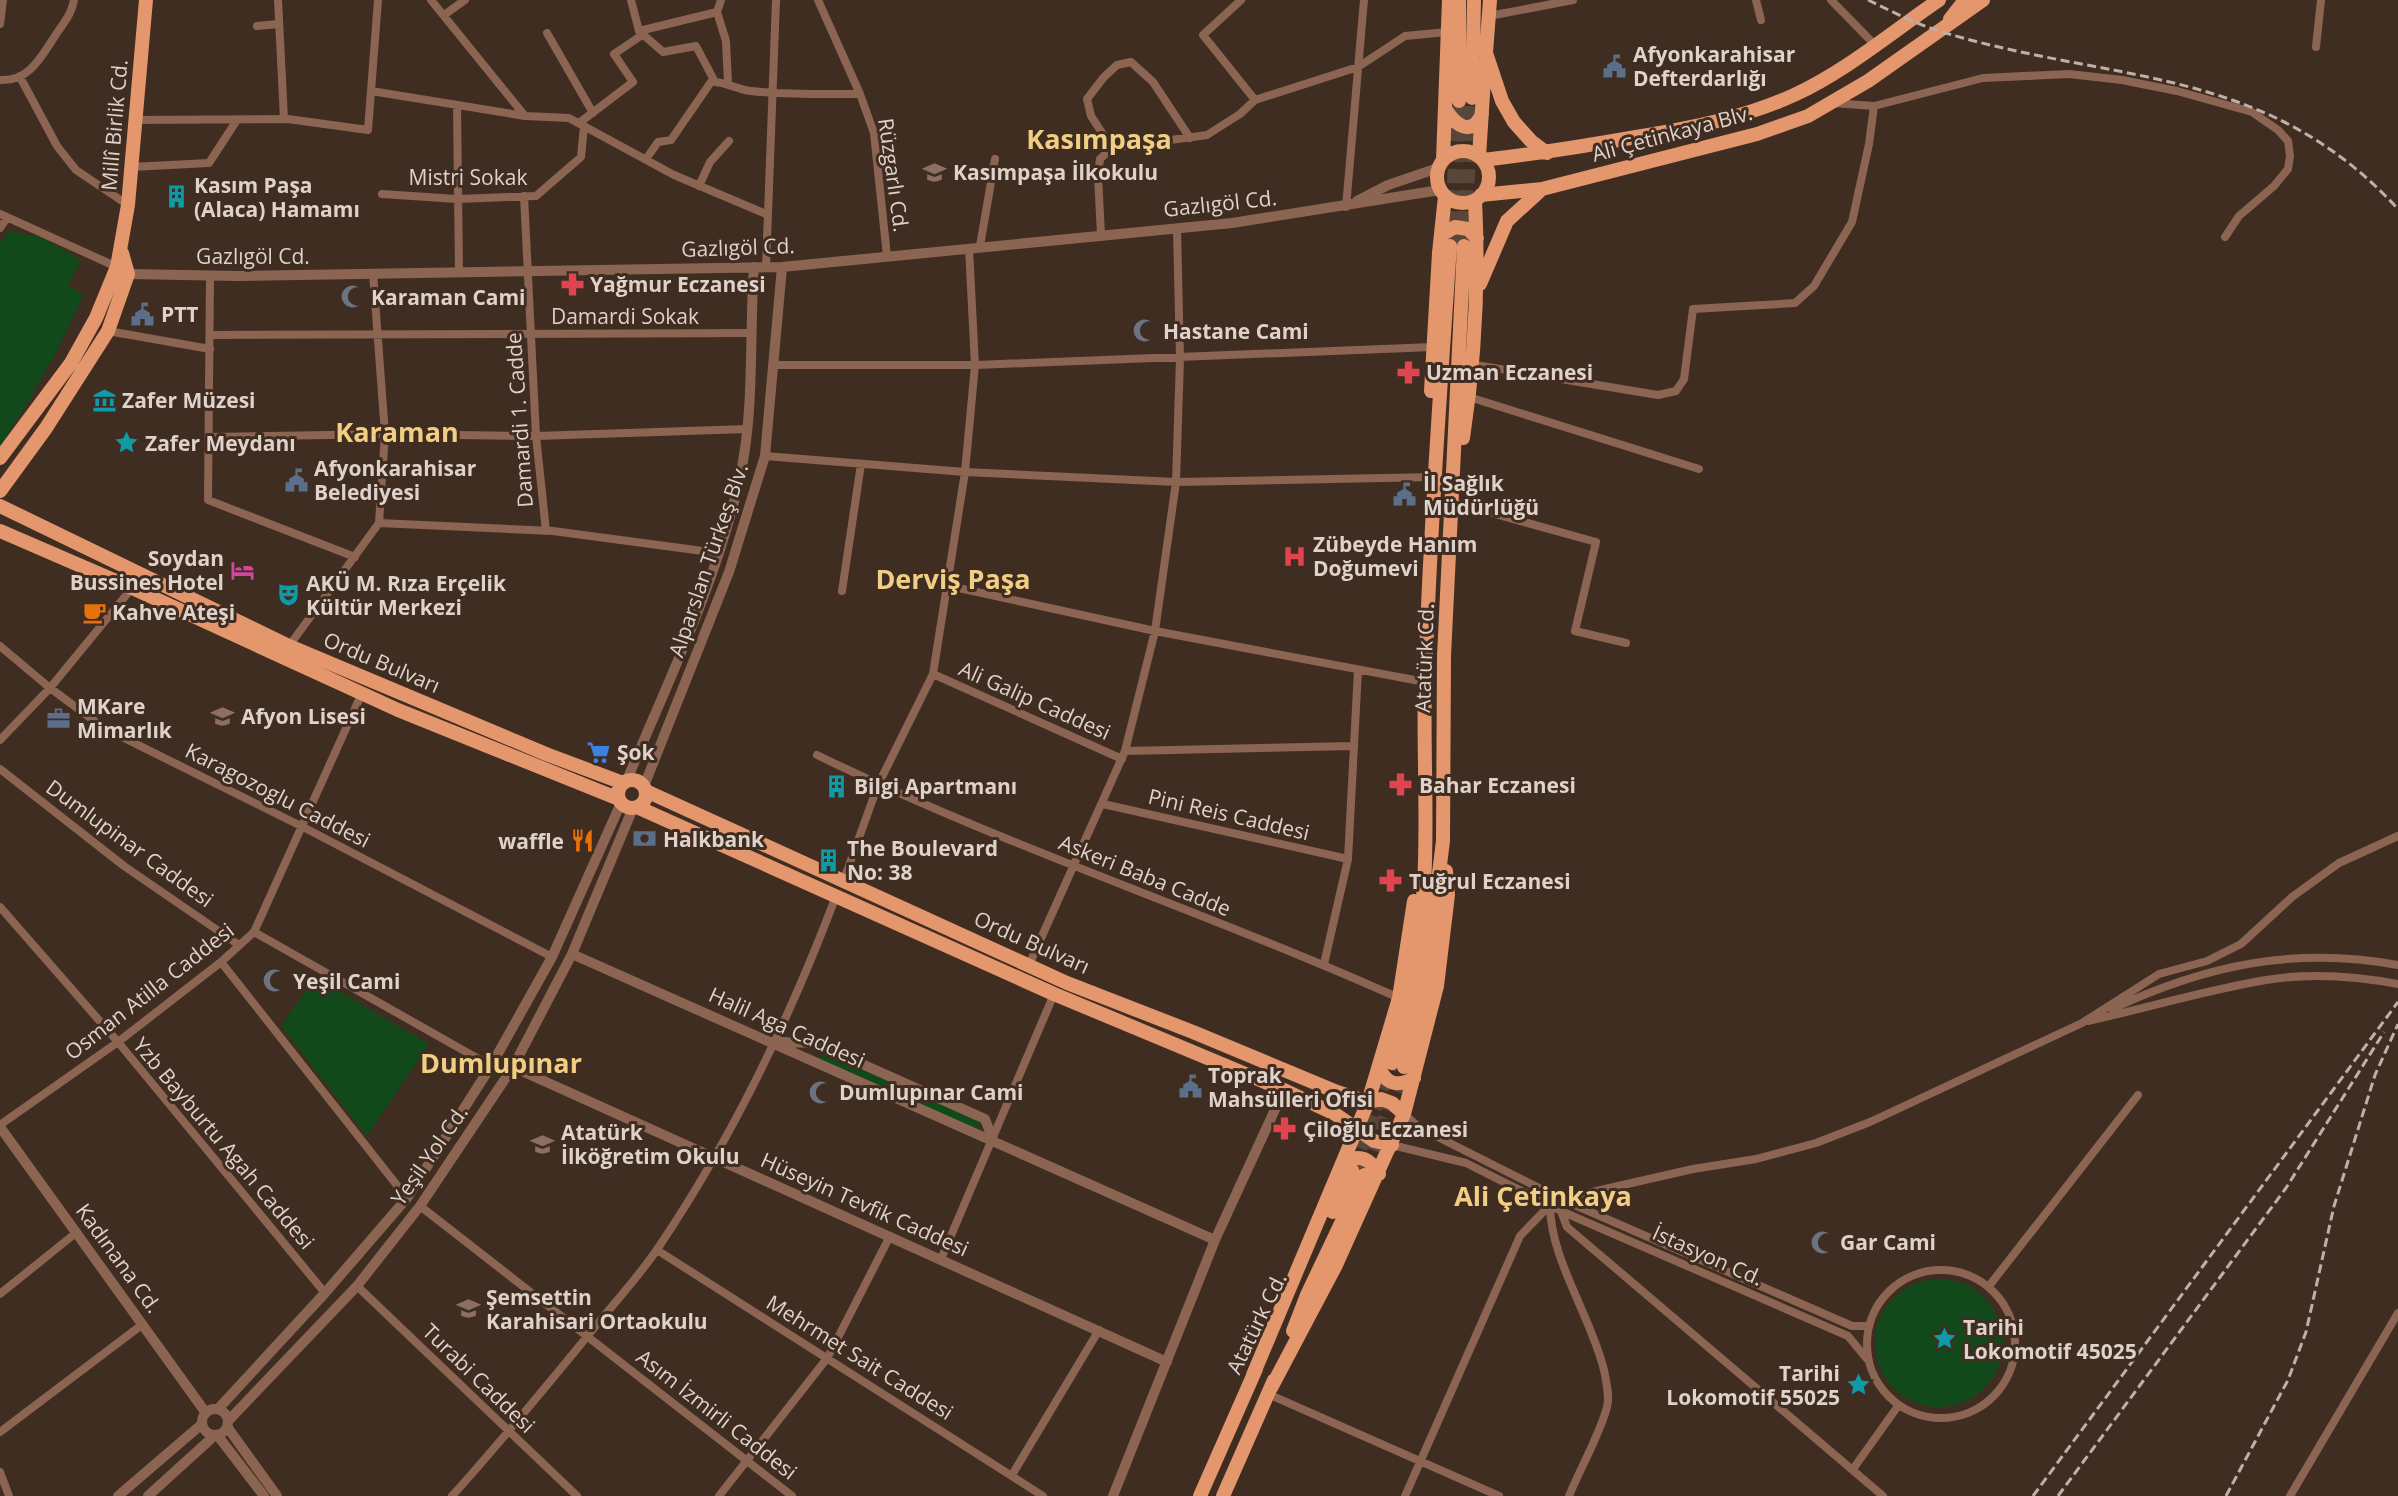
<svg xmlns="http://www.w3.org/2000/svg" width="2398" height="1496" viewBox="0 0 2398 1496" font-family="'Open Sans',sans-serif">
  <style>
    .green { fill: #11491a }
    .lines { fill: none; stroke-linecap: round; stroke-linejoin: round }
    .primary-tunnel { stroke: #58463a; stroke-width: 14; stroke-dasharray: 14 7; stroke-linecap: butt }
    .minor { stroke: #8b6552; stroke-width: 8 }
    .tertiary { stroke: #8b6552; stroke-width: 10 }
    .primary { stroke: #e4966d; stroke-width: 14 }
    .rail { stroke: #beb0a7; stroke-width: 3; stroke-dasharray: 9 4.5; stroke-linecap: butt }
    .labels { text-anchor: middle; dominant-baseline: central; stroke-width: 6; stroke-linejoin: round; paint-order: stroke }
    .poi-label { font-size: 21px; font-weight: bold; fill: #ded2ca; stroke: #402d21; text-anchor: start }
    .street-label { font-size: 21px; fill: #ded2ca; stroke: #402d21 }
    .district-label { font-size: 27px; font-weight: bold; fill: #f0ce84; stroke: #402d21 }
  </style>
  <rect width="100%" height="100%" fill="#402d21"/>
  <path class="green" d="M9,231L40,237L81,260L68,285L83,295C60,349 32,397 0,447V243Z
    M315,977L429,1044L367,1136L281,1026Z
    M826,1048L982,1118L976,1133L817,1061Z
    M1875 1343a64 64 0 1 1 128 0a64 64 0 1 1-128 0Z"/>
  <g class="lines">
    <path class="primary-tunnel" d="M1450,246L1459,101
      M1464,246L1472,98
      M1353,1168L1390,1067
      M1366,1170L1404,1067"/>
    <path class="minor" d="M278,0L284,119
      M431,0L525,116L569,118L674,175L766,214
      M631,0L639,31L663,52L696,46L715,82C728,83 739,90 751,91C787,95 824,94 860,94
      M721,0L717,12L726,41L728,83
      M818,0L860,94L874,133L887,256
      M1241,0L1203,35L1255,100
      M1756,0L1761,20
      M1831,0L1875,45
      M444,15L465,0
      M1489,16L1573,0
      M0,24L3,0
      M257,26L278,24
      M639,31L717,12
      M547,33L593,113
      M2316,47L2321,0
      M20,77L57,146L76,170L128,205
      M0,80C29,82 41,57 55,36C63,23 71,16 74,0
      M371,91L525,116
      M1833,103L1874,106L1983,78L2069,74L2122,80L2177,91L2252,112L2278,130L2288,141L2290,156L2288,169L2274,186L2239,216L2225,237
      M457,105L459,272
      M134,120L288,119L368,130L378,0
      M579,123L633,82L614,54L642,35
      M1112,148L1207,135L1240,114L1255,100L1358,67L1405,36L1447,32
      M1112,148L1091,116L1087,99L1104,77L1117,65L1131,62L1153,82L1190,138
      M646,159L658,142L671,140L713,79
      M131,167L209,163L237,120
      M699,186L710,162L729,141
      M382,194L457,199L536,196L581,157L584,126
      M524,196L536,436L546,531
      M1346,207L1364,0
      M0,214L117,267
      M0,228L7,218
      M1101,235L1098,176L1100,159L1112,148
      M980,246L995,159
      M766,267L776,0
      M210,276L208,500L355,557
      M108,331L210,349
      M210,335L752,333
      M1470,364L1658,395L1676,391L1684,379L1693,309L1795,303L1814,286L1852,222L1869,144L1874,106
      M773,365H975L1433,347
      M1469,397L1699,469
      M208,437L385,434L536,436L747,429
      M765,456L965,472L1176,482L1434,477
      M1452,502L1596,542L1575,631L1626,643
      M379,523L553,531L718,553
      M945,585L1155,631L1425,682
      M842,591L861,464
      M0,646L50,688L104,728L303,827L552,957
      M289,646L379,523L385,434L373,273
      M933,674L1122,759
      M0,740L50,688L132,588
      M1125,751L1353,746
      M817,755C1006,847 1207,912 1399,998
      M0,769L124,866L239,945
      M1103,804L1348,859
      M843,882L878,785L933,674L965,472L975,365L969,248
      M0,907L118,1042L325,1293
      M254,932L491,1066
      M221,962L407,1198
      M1324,964L1348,859L1358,670
      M1029,965L1125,751L1155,631L1176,482L1180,359L1177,228
      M2112,1009C2206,965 2295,946 2398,965
      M2088,1021C2147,1008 2206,990 2266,980C2308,973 2356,976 2398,984
      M1404,1114L1420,1128L1561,1199L1852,1326H1868
      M0,1125L118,1042L221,962L254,932L362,693
      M1392,1145L1466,1163L1561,1211L1848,1336L1867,1359
      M1550,1205C1550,1259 1591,1316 1604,1370C1606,1381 1610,1396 1607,1407C1600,1434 1580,1469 1569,1496
      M420,1206L792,1496
      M657,1250L1043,1496
      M941,1259L1054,994
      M1867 1344a74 74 0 1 1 148 0a74 74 0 1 1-148 0Z
      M357,1286L577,1496
      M1989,1286L2138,1095
      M0,1294L77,1232
      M1268,1394L1499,1496
      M0,1432L143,1324
      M1853,1469L1898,1406
      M0,1472L9,1496
      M1012,1475L1099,1330
      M452,1496C500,1443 545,1388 590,1333C612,1305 638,1278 658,1248C731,1140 790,1018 836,896
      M719,1496L828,1357L890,1236
      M1405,1496L1520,1236L1550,1205
      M1883,1496L1567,1227L1561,1211V1199L1693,1169L1756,1159L1816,1143L1870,1122L2082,1023L2159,974L2207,961L2241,944L2292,897L2339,863L2398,836
      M2290,1496L2398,1313"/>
    <path class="tertiary" d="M1357,201L1388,185L1438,168
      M128,274L237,276L782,267L1232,223L1440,190
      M627,780C668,681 717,582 740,477C755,408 749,337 754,267
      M644,786L729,572L765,456L782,267
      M572,954L1215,1240
      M780,1042L815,1043L985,1119L993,1140
      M513,1067L1167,1362
      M0,1127L206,1413
      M202 1422a13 13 0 1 1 26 0a13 13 0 1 1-26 0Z
      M218,1409L325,1293L407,1198L491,1066L552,957L621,803
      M229,1420L357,1286L420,1206L513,1067L572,954L633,808
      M228,1428L277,1496
      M218,1436L264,1496
      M118,1496L202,1424
      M148,1496L214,1436
      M1113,1496L1215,1240L1284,1090"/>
    <path class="primary" d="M1459,0V101
      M1490,0L1486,53L1502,101L1514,122L1531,141L1547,153
      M1950,19L1965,0
      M1472,98L1474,0
      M1446,110C1456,126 1472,137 1482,114
      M1437 177a26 26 0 1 1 52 0a26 26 0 1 1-52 0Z
      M1479,157L1485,63
      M1443,160L1449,0
      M1483,160C1534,154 1585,146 1636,137C1690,128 1744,118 1794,95C1846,71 1892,32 1939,0
      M1481,195L1542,189L1757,134L1808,116L1868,81L1983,0
      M1443,234L1455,227L1468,229L1477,238
      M1480,284L1507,221L1542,189
      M1431,391L1439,253L1445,196
      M1463,438C1475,360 1479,279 1475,200
      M0,458L71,363L96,318L117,267L128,205L146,0
      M0,491L46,428L108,331L128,274L122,253
      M0,506L289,646L546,754L623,783
      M0,531L132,588L398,710L619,799
      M618 794a14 14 0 1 1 28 0a14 14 0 1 1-28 0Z
      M646,791L1067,983L1193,1032L1337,1092L1368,1102L1381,1099L1392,1103L1404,1114
      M637,807L1054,994L1284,1090L1335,1114L1374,1141L1392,1145
      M1392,1063C1409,1004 1420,946 1424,885C1428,817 1423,749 1425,681C1430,536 1440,391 1450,246
      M1379,1067C1386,1085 1398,1087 1414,1078
      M1404,1067L1427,969L1443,841L1444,656L1464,246
      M1345,1161C1361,1154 1370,1159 1379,1174
      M1333,1212L1352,1170
      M1293,1331L1307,1295L1364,1175
      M1253,1375L1368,1102L1399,998L1414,901
      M1271,1388L1336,1265L1404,1114L1437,986L1448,895L1446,871
      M1200,1496L1256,1369
      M1223,1496L1274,1380"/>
    <path class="rail" d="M1868,0C1891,11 1914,23 1939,31C2110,84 2264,63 2398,209
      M2033,1496L2398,1002
      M2058,1496L2286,1188L2384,1032
      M2226,1496L2288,1380L2306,1332L2334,1206L2375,1075L2398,1024"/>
  </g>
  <defs>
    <symbol id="civic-bare" viewBox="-9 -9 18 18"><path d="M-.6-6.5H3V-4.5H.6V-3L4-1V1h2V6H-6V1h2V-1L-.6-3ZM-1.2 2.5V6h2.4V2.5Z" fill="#5c6f8a" stroke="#402d21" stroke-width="2.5" paint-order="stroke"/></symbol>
    <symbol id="school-bare" viewBox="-9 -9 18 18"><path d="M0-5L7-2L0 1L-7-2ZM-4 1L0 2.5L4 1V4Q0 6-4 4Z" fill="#8d6e63" stroke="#402d21" stroke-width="2.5" paint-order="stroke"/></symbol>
    <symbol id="building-bare" viewBox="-9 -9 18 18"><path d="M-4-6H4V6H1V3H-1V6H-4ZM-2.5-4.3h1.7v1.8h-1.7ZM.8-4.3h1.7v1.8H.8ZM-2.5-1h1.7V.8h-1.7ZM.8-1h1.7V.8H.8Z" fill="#0f9aa8" stroke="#402d21" stroke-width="2.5" paint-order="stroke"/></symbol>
    <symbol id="pharmacy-bare" viewBox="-9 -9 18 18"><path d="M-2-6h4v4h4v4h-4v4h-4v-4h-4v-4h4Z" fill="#e0444e" stroke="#402d21" stroke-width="2.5" paint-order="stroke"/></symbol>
    <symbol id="mosque-bare" viewBox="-9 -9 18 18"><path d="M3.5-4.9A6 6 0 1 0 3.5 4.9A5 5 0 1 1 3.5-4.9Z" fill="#6b7280" stroke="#402d21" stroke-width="2.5" paint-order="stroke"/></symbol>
    <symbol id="museum-bare" viewBox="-9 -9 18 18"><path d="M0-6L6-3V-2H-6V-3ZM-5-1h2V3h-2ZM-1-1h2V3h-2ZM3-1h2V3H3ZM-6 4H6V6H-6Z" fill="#0f9aa8" stroke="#402d21" stroke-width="2.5" paint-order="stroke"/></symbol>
    <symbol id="sight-bare" viewBox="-9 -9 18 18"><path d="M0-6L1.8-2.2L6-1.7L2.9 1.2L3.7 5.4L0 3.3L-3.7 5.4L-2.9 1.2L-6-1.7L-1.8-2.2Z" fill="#0f9aa8" stroke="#402d21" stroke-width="2.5" paint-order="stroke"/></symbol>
    <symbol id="hospital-bare" viewBox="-9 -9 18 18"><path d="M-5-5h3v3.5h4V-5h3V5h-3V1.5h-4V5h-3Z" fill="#e0444e" stroke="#402d21" stroke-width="2.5" paint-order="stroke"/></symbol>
    <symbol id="hotel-bare" viewBox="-9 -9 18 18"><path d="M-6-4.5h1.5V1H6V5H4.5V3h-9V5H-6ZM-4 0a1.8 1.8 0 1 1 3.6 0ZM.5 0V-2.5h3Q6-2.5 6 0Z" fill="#d1479c" stroke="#402d21" stroke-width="2.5" paint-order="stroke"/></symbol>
    <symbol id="theatre-bare" viewBox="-9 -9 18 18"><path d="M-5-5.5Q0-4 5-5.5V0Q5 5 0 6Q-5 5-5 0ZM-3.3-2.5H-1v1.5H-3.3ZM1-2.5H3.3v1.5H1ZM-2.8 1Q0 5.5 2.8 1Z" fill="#0f9aa8" stroke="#402d21" stroke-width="2.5" paint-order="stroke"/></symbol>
    <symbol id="cafe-bare" viewBox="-9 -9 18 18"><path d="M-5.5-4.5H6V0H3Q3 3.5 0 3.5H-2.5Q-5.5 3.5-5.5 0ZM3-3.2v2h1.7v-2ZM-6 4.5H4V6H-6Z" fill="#e8710a" stroke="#402d21" stroke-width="2.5" paint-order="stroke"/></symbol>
    <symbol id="office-bare" viewBox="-9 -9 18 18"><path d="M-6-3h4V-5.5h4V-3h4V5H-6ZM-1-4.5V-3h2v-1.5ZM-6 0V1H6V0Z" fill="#5c6f8a" stroke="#402d21" stroke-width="2.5" paint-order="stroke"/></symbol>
    <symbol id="supermarket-bare" viewBox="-9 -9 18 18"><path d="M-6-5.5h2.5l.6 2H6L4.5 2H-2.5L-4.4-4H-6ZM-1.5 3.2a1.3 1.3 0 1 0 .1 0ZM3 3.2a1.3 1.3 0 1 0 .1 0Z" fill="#3f7fe0" stroke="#402d21" stroke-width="2.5" paint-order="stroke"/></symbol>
    <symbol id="bank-bare" viewBox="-9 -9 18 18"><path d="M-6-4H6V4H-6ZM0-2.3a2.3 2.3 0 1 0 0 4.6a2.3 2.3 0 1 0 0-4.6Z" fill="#5c6f8a" stroke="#402d21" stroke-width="2.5" paint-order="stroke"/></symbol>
    <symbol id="restaurant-bare" viewBox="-9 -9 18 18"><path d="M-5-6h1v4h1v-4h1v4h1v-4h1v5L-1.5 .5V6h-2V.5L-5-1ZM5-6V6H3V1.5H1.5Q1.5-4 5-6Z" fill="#e8710a" stroke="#402d21" stroke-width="2.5" paint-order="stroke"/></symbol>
  </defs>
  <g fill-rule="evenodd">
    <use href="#civic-bare" x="1598" y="50" width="33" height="33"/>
    <use href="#school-bare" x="918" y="156" width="33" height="33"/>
    <use href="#building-bare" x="160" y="180" width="33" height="33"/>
    <use href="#pharmacy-bare" x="556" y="268" width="33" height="33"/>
    <use href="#mosque-bare" x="336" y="280" width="33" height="33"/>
    <use href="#civic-bare" x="126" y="298" width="33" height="33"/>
    <use href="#mosque-bare" x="1128" y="314" width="33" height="33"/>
    <use href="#pharmacy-bare" x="1392" y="356" width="33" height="33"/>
    <use href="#museum-bare" x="88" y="384" width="33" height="33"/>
    <use href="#sight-bare" x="110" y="426" width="33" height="33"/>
    <use href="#civic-bare" x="280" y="464" width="33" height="33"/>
    <use href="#civic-bare" x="1388" y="478" width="33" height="33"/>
    <use href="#hospital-bare" x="1278" y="540" width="33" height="33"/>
    <use href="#hotel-bare" x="226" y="554" width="33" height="33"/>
    <use href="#theatre-bare" x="272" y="578" width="33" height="33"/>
    <use href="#cafe-bare" x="78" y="596" width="33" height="33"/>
    <use href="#school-bare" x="206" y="700" width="33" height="33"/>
    <use href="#office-bare" x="42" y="702" width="33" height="33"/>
    <use href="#supermarket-bare" x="582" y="736" width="33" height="33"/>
    <use href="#pharmacy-bare" x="1384" y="768" width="33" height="33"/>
    <use href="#building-bare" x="820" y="770" width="33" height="33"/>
    <use href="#bank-bare" x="628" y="822" width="33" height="33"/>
    <use href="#restaurant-bare" x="566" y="824" width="33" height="33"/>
    <use href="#building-bare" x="812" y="844" width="33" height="33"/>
    <use href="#pharmacy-bare" x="1374" y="864" width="33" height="33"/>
    <use href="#mosque-bare" x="258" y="964" width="33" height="33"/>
    <use href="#civic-bare" x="1174" y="1070" width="33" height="33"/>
    <use href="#mosque-bare" x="804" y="1076" width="33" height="33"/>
    <use href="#pharmacy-bare" x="1268" y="1112" width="33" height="33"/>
    <use href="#school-bare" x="526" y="1128" width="33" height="33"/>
    <use href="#mosque-bare" x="1806" y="1226" width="33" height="33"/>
    <use href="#school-bare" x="452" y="1292" width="33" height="33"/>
    <use href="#sight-bare" x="1928" y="1322" width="33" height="33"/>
    <use href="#sight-bare" x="1842" y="1368" width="33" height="33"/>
  </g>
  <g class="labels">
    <g class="poi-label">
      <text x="1633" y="54">Afyonkarahisar<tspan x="1633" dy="24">Defterdarlığı</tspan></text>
      <text x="953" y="172">Kasımpaşa İlkokulu</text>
      <text x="194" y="185">Kasım Paşa<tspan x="194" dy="24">(Alaca) Hamamı</tspan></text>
      <text x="590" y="284">Yağmur Eczanesi</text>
      <text x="371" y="297">Karaman Cami</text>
      <text x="161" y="314">PTT</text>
      <text x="1163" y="331">Hastane Cami</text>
      <text x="1426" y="372">Uzman Eczanesi</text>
      <text x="122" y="400">Zafer Müzesi</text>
      <text x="145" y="443">Zafer Meydanı</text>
      <text x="314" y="468">Afyonkarahisar<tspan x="314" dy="24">Belediyesi</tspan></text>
      <text x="1423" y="483">İl Sağlık<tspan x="1423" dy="24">Müdürlüğü</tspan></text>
      <text x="1313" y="544">Zübeyde Hanım<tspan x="1313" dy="24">Doğumevi</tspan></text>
      <text x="224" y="558" text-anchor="end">Soydan<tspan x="224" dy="24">Bussines Hotel</tspan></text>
      <text x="306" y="583">AKÜ M. Rıza Erçelik<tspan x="306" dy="24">Kültür Merkezi</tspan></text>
      <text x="112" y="612">Kahve Ateşi</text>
      <text x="77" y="706">MKare<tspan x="77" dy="24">Mimarlık</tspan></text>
      <text x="241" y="716">Afyon Lisesi</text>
      <text x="617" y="752">Şok</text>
      <text x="1419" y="785">Bahar Eczanesi</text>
      <text x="854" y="786">Bilgi Apartmanı</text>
      <text x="663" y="839">Halkbank</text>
      <text x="564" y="841" text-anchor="end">waffle</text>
      <text x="847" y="848">The Boulevard<tspan x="847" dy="24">No: 38</tspan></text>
      <text x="1409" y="881">Tuğrul Eczanesi</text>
      <text x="293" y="981">Yeşil Cami</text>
      <text x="1208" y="1075">Toprak<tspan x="1208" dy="24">Mahsülleri Ofisi</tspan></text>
      <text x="839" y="1092">Dumlupınar Cami</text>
      <text x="1303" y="1129">Çiloğlu Eczanesi</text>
      <text x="561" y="1132">Atatürk<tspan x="561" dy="24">İlköğretim Okulu</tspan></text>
      <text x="1840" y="1242">Gar Cami</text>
      <text x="486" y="1297">Şemsettin<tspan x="486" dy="24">Karahisari Ortaokulu</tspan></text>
      <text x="1963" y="1327">Tarihi<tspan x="1963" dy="24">Lokomotif 45025</tspan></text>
      <text x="1840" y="1373" text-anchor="end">Tarihi<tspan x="1840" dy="24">Lokomotif 55025</tspan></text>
    </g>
    <g class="street-label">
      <text transform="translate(114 125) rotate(-85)">Millî Birlik Cd.</text>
      <text transform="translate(1672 133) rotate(-15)">Ali Çetinkaya Blv.</text>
      <text transform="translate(894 175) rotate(82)">Rüzgarlı Cd.</text>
      <text x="468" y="177">Mistri Sokak</text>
      <text transform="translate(1220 203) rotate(-6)">Gazlıgöl Cd.</text>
      <text transform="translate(738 247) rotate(-2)">Gazlıgöl Cd.</text>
      <text x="253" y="256">Gazlıgöl Cd.</text>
      <text x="625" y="316">Damardi Sokak</text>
      <text transform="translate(519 420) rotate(-94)">Damardi 1. Cadde</text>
      <text transform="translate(708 560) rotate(-71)">Alparslan Türkeş Blv.</text>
      <text transform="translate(1424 658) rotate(-88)">Atatürk Cd.</text>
      <text transform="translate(382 662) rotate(23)">Ordu Bulvarı</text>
      <text transform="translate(1035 700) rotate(24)">Ali Galip Caddesi</text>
      <text transform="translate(278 795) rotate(27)">Karagozoglu Caddesi</text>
      <text transform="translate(1229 814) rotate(13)">Pini Reis Caddesi</text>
      <text transform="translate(130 843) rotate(36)">Dumlupinar Caddesi</text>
      <text transform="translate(1145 875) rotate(22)">Askeri Baba Cadde</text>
      <text transform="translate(1032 942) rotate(24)">Ordu Bulvarı</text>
      <text transform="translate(149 991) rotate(-38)">Osman Atilla Caddesi</text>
      <text transform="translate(787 1027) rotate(24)">Halil Aga Caddesi</text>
      <text transform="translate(224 1143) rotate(50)">Yzb Bayburtu Agah Caddesi</text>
      <text transform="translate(429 1155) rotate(-55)">Yeşil Yol Cd.</text>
      <text transform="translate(865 1204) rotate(24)">Hüseyin Tevfik Caddesi</text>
      <text transform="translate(1708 1255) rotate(24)">İstasyon Cd.</text>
      <text transform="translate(119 1258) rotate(54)">Kadınana Cd.</text>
      <text transform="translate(1256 1323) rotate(-64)">Atatürk Cd.</text>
      <text transform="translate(860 1357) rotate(32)">Mehrmet Sait Caddesi</text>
      <text transform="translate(479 1378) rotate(44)">Turabi Caddesi</text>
      <text transform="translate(717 1414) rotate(38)">Asım İzmirli Caddesi</text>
    </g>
    <g class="district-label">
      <text x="1099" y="138">Kasımpaşa</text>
      <text x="397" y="431">Karaman</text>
      <text x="953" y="578">Derviş Paşa</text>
      <text x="501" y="1062">Dumlupınar</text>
      <text x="1543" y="1195">Ali Çetinkaya</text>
    </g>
  </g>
</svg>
